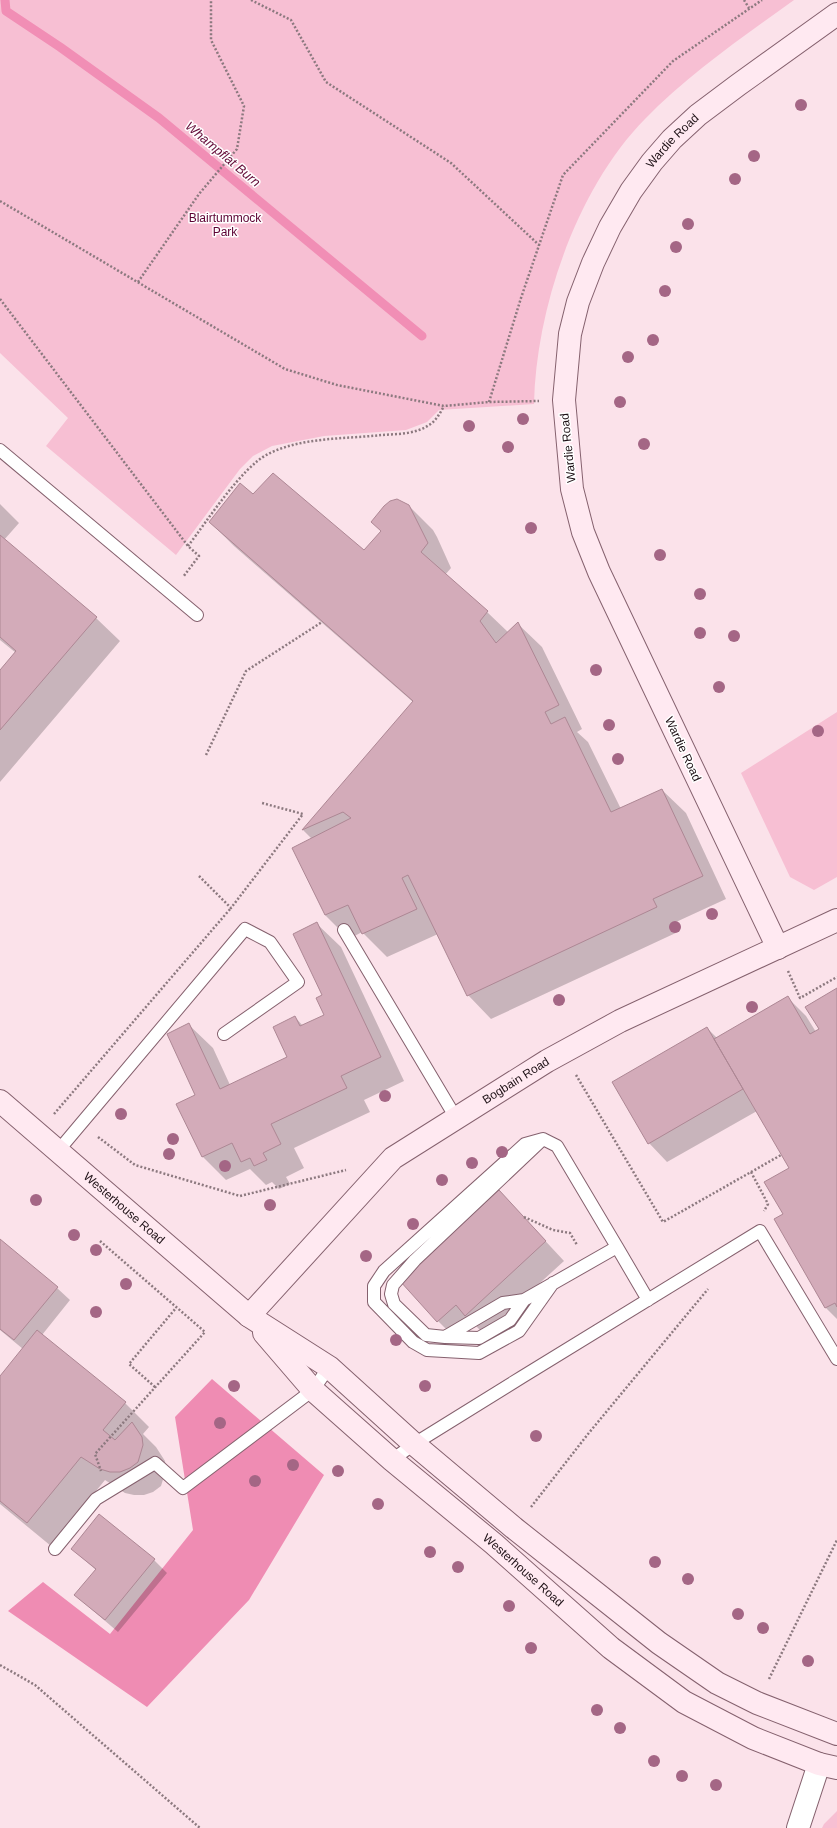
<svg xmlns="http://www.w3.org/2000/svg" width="837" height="1828" viewBox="0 0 837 1828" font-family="Helvetica,sans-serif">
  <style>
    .green { fill: #f7bfd3 }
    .forest { fill: #ef8cb3 }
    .shadow { fill: #0003 }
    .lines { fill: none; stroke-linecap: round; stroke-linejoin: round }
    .stream { stroke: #f18eb5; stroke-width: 9 }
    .building { fill: #d3abb9; stroke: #ad8794 }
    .lane-casing { stroke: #85616e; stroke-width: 14 }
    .street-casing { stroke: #85616e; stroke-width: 24 }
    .secondary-casing { stroke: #85616e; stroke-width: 24 }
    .path { stroke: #8c797f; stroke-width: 2.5; stroke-dasharray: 2 2; stroke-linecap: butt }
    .lane { stroke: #fff; stroke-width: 12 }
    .street { stroke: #fff; stroke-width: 22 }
    .secondary { stroke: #ffe9f1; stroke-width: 22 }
    .tree { fill: #a46685 }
    .labels { text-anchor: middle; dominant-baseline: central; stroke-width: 3; stroke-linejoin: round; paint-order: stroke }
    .street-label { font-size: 12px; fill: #1d1015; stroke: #fff }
    .park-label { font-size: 12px; fill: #5c0133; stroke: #fff }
    .water-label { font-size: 13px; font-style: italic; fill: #660e3b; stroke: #fff }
  </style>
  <rect width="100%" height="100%" fill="#fbe2ea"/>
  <path class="green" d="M0,0H794C743,37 690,73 645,119C577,188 536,308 534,404L439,410L427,422L406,430L324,436L272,446L253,456L240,469L176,555L46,446L68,418L0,353Z
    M837,712V877L814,890L790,877L741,773Z
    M837,1811V1828H822L824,1824Z"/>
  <path class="forest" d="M212,1379L324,1475L249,1600L147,1707L8,1611L43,1582L110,1634L193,1530L175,1417Z"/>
  <path class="shadow" d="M253,496L364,552L382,532L397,500L408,505L433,530L437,537L451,568L445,575L487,612L509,633L518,624L542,647L582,729L577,732L588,742L621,809L662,790L686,813L726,899L676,922L680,931L491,1019L468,995L438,934L387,957L362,932L349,939L325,915L312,839L303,830L413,702L234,546L210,522Z
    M0,504L19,523L4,540L96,618L120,641L0,782V671L16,653L0,640Z
    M317,924L341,947L404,1081L364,1100L370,1112L294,1148L304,1168L286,1177L290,1184L279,1189L272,1182L266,1185L250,1169L226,1180L202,1156L189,1025L213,1048L230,1085L288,1057L295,1017L303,1026L325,1016Z
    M837,989V1319L826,1308L775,1220L784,1214L790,1168L757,1111L667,1162L649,1143L707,1028L717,1038L788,998L806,1016L816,1032L820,1030Z
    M499,1191L564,1261L484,1334L474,1324L457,1340L438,1321Z
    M0,1241L57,1288L70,1300L42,1335L125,1403L149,1427L143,1434L156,1447L165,1461L166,1470L161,1486L153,1492L144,1495H134L125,1493L105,1480L51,1546L0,1504V1377L23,1349L0,1330Z
    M72,1549L154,1560L167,1573L118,1632L75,1595L96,1570Z"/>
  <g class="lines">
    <path class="stream" d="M5,0L6,11L60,47L159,118L422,336"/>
  </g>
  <path class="building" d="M273,473L364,550L381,531L371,522L384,506L390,501L397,499L409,505L428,543L421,552L488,611L480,621L496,643L518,622L559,705L545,712L551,724L565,717L611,812L662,789L703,876L653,899L657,907L467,996L408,875L402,878L417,909L362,934L348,905L325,915L292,848L351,818L343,812L302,830L413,701L209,522L240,483L253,494Z
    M0,535L97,617L0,730V670L16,651L0,637Z
    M317,922L381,1057L341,1076L347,1088L271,1124L281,1144L263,1153L267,1160L254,1166L250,1158L241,1162L232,1143L202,1157L176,1104L195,1095L167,1034L189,1023L220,1089L287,1057L273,1027L295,1016L300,1026L324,1015L316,998L322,995L293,934Z
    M837,988V1307L835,1303L825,1308L774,1219L783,1214L764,1182L789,1168L714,1039L788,996L810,1034L819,1029L805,1007Z
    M707,1027L743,1089L648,1144L612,1082Z
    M499,1190L546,1241L465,1316L456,1305L437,1322L400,1281Z
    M0,1239L58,1287L14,1340L0,1329Z
    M37,1330L126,1402L103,1430L115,1440L132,1422L142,1437L143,1445L138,1462L130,1468L120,1472H110L100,1469L81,1457L27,1523L0,1501V1376Z
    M99,1514L155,1559L105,1620L74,1595L96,1569L71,1549Z"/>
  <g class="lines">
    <defs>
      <path id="lane" d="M0,450L197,615
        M344,930L456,1118
        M543,1139L415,1260L393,1285L391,1294L394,1304L426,1335L445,1337L503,1303L524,1300L617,1247L557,1146L543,1139L525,1144L384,1271L374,1286V1302L413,1342L427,1350L479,1353L519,1331L553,1283
        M58,1151L245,929L270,942L298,982L224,1034
        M617,1247L648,1300
        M445,1337L479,1338L510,1320L524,1300
        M392,1460L414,1444L522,1377L760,1231L837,1359
        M55,1549L96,1499L155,1463L183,1488L313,1390L329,1367"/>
      <path id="street" d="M798,1828L819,1764"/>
      <g id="secondary">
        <path id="s1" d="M778,948L599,572L583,532L572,489L564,400L570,334L578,302L593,263L610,227L631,191L652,162L672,139L698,115L738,85L837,14"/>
        <path id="s2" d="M0,1101L249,1316L329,1367L414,1444L514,1528L659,1643L717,1683L757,1703L837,1734"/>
        <path id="s3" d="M249,1316L393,1158L547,1061L620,1021L837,920"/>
        <path id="s4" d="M264,1333L313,1390L392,1460L494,1544L611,1648L684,1702L753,1738L819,1764L837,1768"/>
      </g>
    </defs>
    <use href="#lane" class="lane-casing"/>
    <use href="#street" class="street-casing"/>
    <use href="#secondary" class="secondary-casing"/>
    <path class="path" d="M251,0L291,20L326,82L451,163L539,245
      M744,0L749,8
      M0,201L285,369L337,385L444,406L489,402L539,401
      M138,282L199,194L237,149L244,106L211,40V0
      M0,299L188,546L199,556L183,577
      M489,402L521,298L563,175L673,61L762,0
      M188,546C208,520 241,468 268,454C302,437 345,439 382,435C398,434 416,434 429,425C436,421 440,413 444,406
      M206,755L246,671L322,622
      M199,876L231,908L303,814L262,803
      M788,971L800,998L837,977
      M576,1075L663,1222L781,1155
      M54,1114L231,908
      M98,1137L135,1165L240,1196L346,1170
      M751,1172L768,1204L764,1211
      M524,1217L553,1230L570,1233L577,1245
      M100,1241L205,1332L95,1454L101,1471
      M155,1387L129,1364L176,1308
      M531,1507L588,1434L708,1289
      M0,1665L35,1685L200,1828
      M769,1679L837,1540"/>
    <use href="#lane" class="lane"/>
    <use href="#street" class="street"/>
    <use href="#secondary" class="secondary"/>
  </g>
  <g class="tree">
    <circle cx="801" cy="105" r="6"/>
    <circle cx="754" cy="156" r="6"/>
    <circle cx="735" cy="179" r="6"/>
    <circle cx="688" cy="224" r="6"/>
    <circle cx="676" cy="247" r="6"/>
    <circle cx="665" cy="291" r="6"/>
    <circle cx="653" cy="340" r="6"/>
    <circle cx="628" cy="357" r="6"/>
    <circle cx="620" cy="402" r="6"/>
    <circle cx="523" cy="419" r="6"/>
    <circle cx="469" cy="426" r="6"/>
    <circle cx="644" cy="444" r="6"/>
    <circle cx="508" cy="447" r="6"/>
    <circle cx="531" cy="528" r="6"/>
    <circle cx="660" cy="555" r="6"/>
    <circle cx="700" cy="594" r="6"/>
    <circle cx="700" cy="633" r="6"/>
    <circle cx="734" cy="636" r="6"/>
    <circle cx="596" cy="670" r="6"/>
    <circle cx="719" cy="687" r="6"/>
    <circle cx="609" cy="725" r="6"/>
    <circle cx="818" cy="731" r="6"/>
    <circle cx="618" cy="759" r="6"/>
    <circle cx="712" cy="914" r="6"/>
    <circle cx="675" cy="927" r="6"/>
    <circle cx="559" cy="1000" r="6"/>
    <circle cx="752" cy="1007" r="6"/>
    <circle cx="385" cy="1096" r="6"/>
    <circle cx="121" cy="1114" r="6"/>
    <circle cx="173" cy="1139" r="6"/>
    <circle cx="502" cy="1152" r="6"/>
    <circle cx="169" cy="1154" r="6"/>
    <circle cx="472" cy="1163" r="6"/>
    <circle cx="225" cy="1166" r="6"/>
    <circle cx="442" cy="1180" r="6"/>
    <circle cx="36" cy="1200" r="6"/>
    <circle cx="270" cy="1205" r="6"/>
    <circle cx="413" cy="1224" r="6"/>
    <circle cx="74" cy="1235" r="6"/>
    <circle cx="96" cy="1250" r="6"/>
    <circle cx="366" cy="1256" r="6"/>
    <circle cx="126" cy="1284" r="6"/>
    <circle cx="96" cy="1312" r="6"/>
    <circle cx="396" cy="1340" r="6"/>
    <circle cx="234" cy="1386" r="6"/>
    <circle cx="425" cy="1386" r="6"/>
    <circle cx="220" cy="1423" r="6"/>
    <circle cx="536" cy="1436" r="6"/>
    <circle cx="293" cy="1465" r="6"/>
    <circle cx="338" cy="1471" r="6"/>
    <circle cx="255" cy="1481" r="6"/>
    <circle cx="378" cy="1504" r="6"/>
    <circle cx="430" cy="1552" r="6"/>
    <circle cx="655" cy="1562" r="6"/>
    <circle cx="458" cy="1567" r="6"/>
    <circle cx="688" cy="1579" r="6"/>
    <circle cx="509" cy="1606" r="6"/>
    <circle cx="738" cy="1614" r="6"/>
    <circle cx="763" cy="1628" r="6"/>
    <circle cx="531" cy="1648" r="6"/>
    <circle cx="808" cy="1661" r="6"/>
    <circle cx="597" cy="1710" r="6"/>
    <circle cx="620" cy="1728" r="6"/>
    <circle cx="654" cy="1761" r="6"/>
    <circle cx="682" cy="1776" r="6"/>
    <circle cx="716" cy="1785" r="6"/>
  </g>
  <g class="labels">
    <g class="street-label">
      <text stroke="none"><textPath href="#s1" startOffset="881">Wardie Road</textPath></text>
      <text transform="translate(568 448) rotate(-96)">Wardie Road</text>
      <text transform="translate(683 749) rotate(65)">Wardie Road</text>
      <text stroke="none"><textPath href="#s3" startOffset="359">Bogbain Road</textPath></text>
      <text stroke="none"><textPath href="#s2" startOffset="164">Westerhouse Road</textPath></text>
      <text stroke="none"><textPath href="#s4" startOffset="352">Westerhouse Road</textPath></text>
    </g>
    <g class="park-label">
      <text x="225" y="218">Blairtummock<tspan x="225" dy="14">Park</tspan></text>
    </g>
    <g class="water-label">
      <text transform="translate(223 154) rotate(40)">Whampflat Burn</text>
    </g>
  </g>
</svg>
